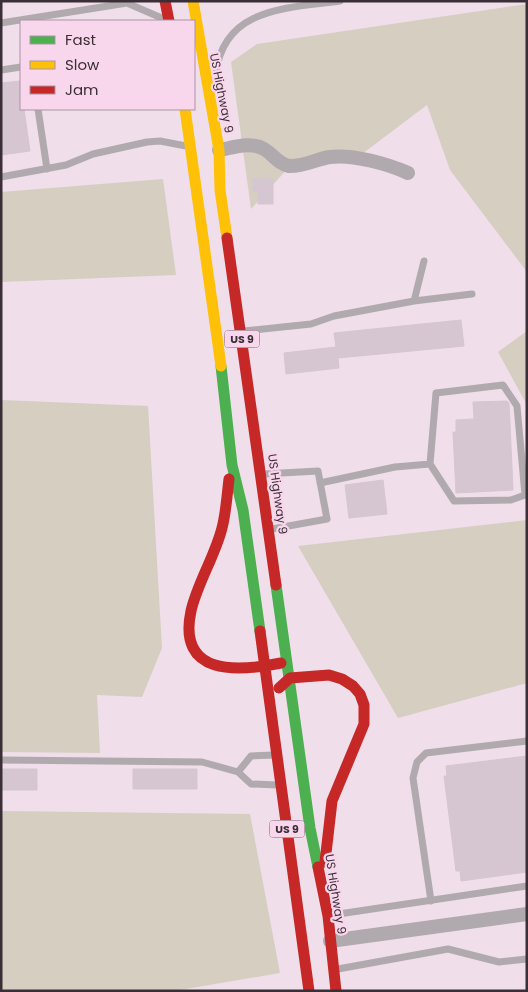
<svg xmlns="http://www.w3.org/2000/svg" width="528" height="992" viewBox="0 0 528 992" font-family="Poppins,sans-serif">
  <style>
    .green { fill: #d6cec1 }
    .building { fill: #d6c6d1; stroke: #d5c6d0 }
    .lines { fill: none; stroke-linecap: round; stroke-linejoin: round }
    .lane { stroke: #b0aaae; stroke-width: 7 }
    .street { stroke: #b0aaae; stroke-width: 14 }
    .fast { stroke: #4caf50; stroke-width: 11 }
    .slow { stroke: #ffc107; stroke-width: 11 }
    .jam { stroke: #c62828; stroke-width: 11 }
    .labels { text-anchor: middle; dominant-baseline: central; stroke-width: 4.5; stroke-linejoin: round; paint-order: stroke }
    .shield { fill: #f8d6ec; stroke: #74616d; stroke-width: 1 }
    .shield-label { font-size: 11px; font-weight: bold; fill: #3b2f37 }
    .street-label { font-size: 12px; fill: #3b2f37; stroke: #f8d6ec }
  </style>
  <rect width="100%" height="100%" fill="#f0deea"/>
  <path class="green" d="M527,4V272L450,170L427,105L354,160L289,167L251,209L231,62L257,44Z
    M163,179L176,275L1,282V192Z
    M527,331V405L498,352Z
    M1,400L148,406L162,648L142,697L97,695L100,753L1,752Z
    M527,520V683L398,718L298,546Z
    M1,811L250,814L280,973L174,991H1Z"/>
  <path class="building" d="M20,81L21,109H24L30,151L1,155V83Z
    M253,179H273V204H258V191H253Z
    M461,320L464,346L338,358L339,368L286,374L284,353L336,347L334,333Z
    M507,401L509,403L513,490L456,493L453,432H456V420L474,419L473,402Z
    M383,480L387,514L349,518L345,485Z
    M527,756V872L461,881L460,871H456L444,776H447L446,766Z
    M1,769H37V790H1Z
    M133,769H197V789H133Z"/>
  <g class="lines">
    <path class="lane" d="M127,3L164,19
      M1,23L127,3L131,1
      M1,70L21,67
      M216,74C223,7 289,8 340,1
      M38,109L47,169
      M1,177L66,165L93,154L147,142L160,141L186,146
      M414,301L424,261
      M244,331L311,324L334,316L414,301L472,294
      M264,474L318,471L327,519L272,529
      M320,483L395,467L430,464L436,393L503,385L517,406L525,495L511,500L454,501L430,464
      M274,755L251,756L238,772L251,784L277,785
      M1,760L202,762L238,772
      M431,901L413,778L417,762L426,753L527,741
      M332,915L527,886
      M338,969L448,949L499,962L527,959"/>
    <path class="street" d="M219,150C232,148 251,141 264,149C273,154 278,164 289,166C303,167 316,159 330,157C353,154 388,164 408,173
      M330,941L527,914"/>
    <path class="fast" d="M221,366L232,465L243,510L260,631
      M276,585L310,828L318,867"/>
    <path class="slow" d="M193,1L219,150L220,190L227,238
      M185,109L221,366"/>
    <path class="jam" d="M165,1L169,21
      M227,238L276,585
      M229,479C227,495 226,513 222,528C215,556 197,584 191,611C177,676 237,672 281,663
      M260,631L309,991
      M279,688L290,678L329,675L342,679L353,686L360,694L364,705V724L332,801L325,862
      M318,867L328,916L336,991"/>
  </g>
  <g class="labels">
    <g class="shield">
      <rect x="224.5" y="330.5" width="35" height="17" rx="4"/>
      <rect x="269.5" y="820.5" width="35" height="17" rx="4"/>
    </g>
    <g class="shield-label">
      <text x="242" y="339">US 9</text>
      <text x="287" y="829">US 9</text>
    </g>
    <g class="street-label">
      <text transform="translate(222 93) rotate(79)">US Highway 9</text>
      <text transform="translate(278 494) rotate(82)">US Highway 9</text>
      <text transform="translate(336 894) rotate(81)">US Highway 9</text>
    </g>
  </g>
  <rect width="528" height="992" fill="none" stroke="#3b2f37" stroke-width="5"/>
  <rect x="20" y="20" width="175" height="90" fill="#f8d6ec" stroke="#ac93a4"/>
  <rect x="30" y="36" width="25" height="8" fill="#4caf50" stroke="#ac93a4"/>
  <text x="65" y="45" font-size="15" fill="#3b2f37">Fast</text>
  <rect x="30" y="61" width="25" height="8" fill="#ffc107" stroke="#ac93a4"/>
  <text x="65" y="70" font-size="15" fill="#3b2f37">Slow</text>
  <rect x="30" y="86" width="25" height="8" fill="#c62828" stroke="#ac93a4"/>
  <text x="65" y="95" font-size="15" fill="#3b2f37">Jam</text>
</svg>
